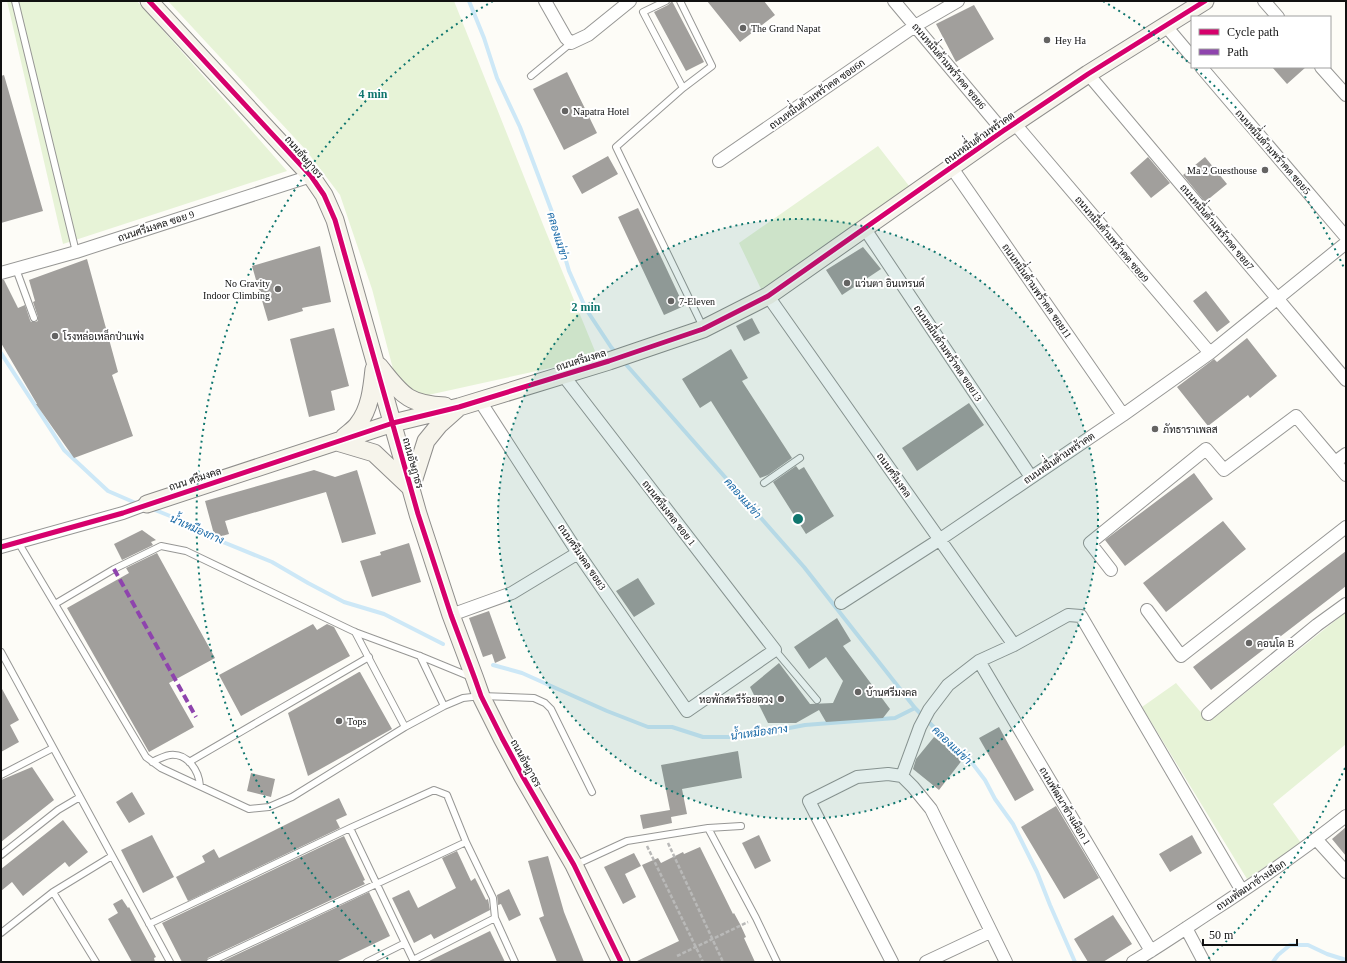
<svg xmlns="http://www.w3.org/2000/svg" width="1347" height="963" viewBox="0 0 1347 963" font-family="'Times New Roman',Sarabun,serif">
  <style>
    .green { fill: #e7f3d7 }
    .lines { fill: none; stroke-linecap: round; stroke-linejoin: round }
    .stream { stroke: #cde8f7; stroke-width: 4 }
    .building { fill: #a19f9c }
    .lane-casing { stroke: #979795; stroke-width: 8 }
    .street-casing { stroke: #979795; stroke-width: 14 }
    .secondary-casing { stroke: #8e8d8b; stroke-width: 19 }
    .path { stroke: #b9b9b8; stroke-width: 2.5; stroke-dasharray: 4 2; stroke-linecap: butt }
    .lane { stroke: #fffffe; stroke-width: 6 }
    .street { stroke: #fffffe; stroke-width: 12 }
    .secondary { stroke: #f6f4eb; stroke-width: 17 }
    .quiet { stroke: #8e44ad; stroke-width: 4; stroke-dasharray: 8 4; stroke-linecap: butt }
    .cycleway-casing { stroke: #fff; stroke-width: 8 }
    .cycleway { stroke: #d6006c; stroke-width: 5 }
    .ring { fill: none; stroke: #0f766e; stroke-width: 2; stroke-dasharray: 2 4 }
    .poi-dot { fill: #646362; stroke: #fff; stroke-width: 1.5 }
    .labels { text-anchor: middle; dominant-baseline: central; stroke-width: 4; stroke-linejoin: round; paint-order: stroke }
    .poi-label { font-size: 10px; fill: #111; stroke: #fff; text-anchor: start }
    .street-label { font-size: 10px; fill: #111; stroke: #fff }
    .water-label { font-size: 11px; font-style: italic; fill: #1768a6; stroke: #fff }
    .centre { fill: #0f766e; stroke: #fff; stroke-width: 2 }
    .ring-label { font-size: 12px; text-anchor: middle; font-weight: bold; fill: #0f766e; stroke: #fff; stroke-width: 4; stroke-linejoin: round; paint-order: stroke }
  </style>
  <rect width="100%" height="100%" fill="#fdfcf7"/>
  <path class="green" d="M7,1H137L287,171L63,244Z
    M168,1H454L544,227L597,356L555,367L419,397L397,384L372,289L340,195L305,149Z
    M878,146L913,191L762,291L739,243Z
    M1346,612V744L1273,804L1301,843L1247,879L1142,707L1176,683L1209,722Z"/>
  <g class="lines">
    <path class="stream" d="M469,1L484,38L497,78L520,127L552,212L569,271L586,309L611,347L616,353
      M1,353L64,450L108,491L138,504
      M623,361L804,567L915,708L955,749L969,759L985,780L995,799L1013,824L1037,872L1050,905L1075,962
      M150,508L170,516L218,540L272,562L308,583L344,602L384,614L443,644
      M493,665L522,673L607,711L648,727H672L703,737H742L805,725L895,718L915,708
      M1273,962L1278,955L1290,945H1308L1327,954L1346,960"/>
  </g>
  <path class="building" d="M672,1L704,62L686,71L654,12L668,5Z
    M707,1H764L775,15L740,42Z
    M974,5L994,39L956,62L936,24Z
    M1272,67H1306L1287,84Z
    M567,72L597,133L564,150L533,89Z
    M4,75L43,211L1,223V76Z
    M608,156L618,174L582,194L572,176Z
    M1148,157L1170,183L1151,198L1130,173Z
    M1205,157L1227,184L1205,202L1183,175Z
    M638,208L684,306L664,315L618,217Z
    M320,246L331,302L302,308L303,311L268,321L252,266Z
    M863,247L881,269L842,295L826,270Z
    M87,259L118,372L112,375L133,436L74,458L36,404H37L1,343V280H4L18,308L25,305L30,320L31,322H35L38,321V317L33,302L35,301L29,280Z
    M1206,291L1230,322L1217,332L1193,301Z
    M752,318L760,333L744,341L736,326Z
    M334,328L349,386L331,391L335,410L309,417L290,339Z
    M1247,338L1277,376L1250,398L1248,395L1208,426L1177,387L1214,359L1217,362Z
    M731,349L748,378L742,381L792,458L768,475L760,478L711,401L700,408L682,379Z
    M969,403L984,425L917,471L902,448Z
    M796,466L799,470L804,467L834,516L806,534L773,482Z
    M314,470L335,477L357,470L376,534L342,543L326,492L225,521L229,534L215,538L205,501Z
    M1194,473L1213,499L1125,566L1105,540Z
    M1223,521L1246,549L1166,612L1143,583Z
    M142,530L156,540L151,542L153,545L122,560L114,544Z
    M409,543L421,582L372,597L360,561L381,555L380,552Z
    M1346,551V586L1211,690L1193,667Z
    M157,553L215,658L169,683L194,727L149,752L67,608L129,573L126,568Z
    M638,578L655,604L634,617L616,591Z
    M489,611L506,658L495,663L492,654L483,657L469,618Z
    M837,618L851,641L843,646L890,709L883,718L826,722L819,710L796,723H768L750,687L779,663L810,704L833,703L843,681L826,657L809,669L794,647Z
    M313,624L317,630L327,624L334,627L350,656L241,716L219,675Z
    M359,672H360L392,729L308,776L288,713Z
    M1,687L19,720L10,725L19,742L1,752Z
    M999,727L1034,790L1015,801L979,738Z
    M934,737L963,759L939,790L913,769L916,759Z
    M738,751L742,778L682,789L687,814L671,817L672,823L643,829L640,815L670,810L661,765Z
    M32,767L54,800L1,842V780Z
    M251,773L275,779L271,797L247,791Z
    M132,792L145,814L129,823L116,802Z
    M339,798L347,815L336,820L340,828L188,901L176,877L205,862L202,856L214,849L219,858Z
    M1056,806L1099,878L1064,899L1021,827Z
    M63,820L88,852L69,867L65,862L23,896L12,882L1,891V869Z
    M1346,827V856L1332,839Z
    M152,835L174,877L143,893L121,850Z
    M759,835L771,861L755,869L742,843Z
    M1192,835L1202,853L1170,872L1159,854Z
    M344,836L365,880L363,881L365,884L208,958L206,962H182L162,923Z
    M700,847L733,914L734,913L740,924L746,937L744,938L755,962H635L679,941L642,865L658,858L661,863L683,852L684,854Z
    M457,851L471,881L475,878L486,900L488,899L490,910L434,939L431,934L414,943L392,898L409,890L418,908L456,888L442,858Z
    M634,853L641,866L625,874L636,897L623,904L604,867Z
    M548,856L564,912L584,962H557L539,918L544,916L528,861Z
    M509,889L521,915L509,921L501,904L498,905L497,895Z
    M369,892L390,936L336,962H221Z
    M122,899L128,908L129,907L156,957L154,958L155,962H132L108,919L118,913L113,904Z
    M1113,915L1132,944L1103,962H1088L1074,939Z
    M490,931L505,962H427Z"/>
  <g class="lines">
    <defs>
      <path id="lane" d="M15,1L76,252
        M666,1L643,12L683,88
        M680,1L712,66L683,88L616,147L703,327
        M531,76L571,43
        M16,269L34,318
        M764,483L800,458
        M18,542L146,757L161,768L249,809L269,807L292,797L405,727L355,632
        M55,604L114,569L161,546L186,551L355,632L420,656L471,677
        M775,650L817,700
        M1,652L170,962
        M420,656L444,706
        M405,727L444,706L463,698L481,696L534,698L545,703L551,709L592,792
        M152,762C158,759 164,756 170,755C188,753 199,771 200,786
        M189,762L369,657
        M1,775L53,748
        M350,828L414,962
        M708,828L741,826
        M1,855L58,810L80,797
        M575,865L627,841L708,828L756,918L777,962
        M53,892L96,962
        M149,924L350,828L434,790L447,795L466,842L493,898L495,918L515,962
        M1,933L53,892L112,856
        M413,960L495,918
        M210,962L466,842
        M367,962L405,943"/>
      <path id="street" d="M545,1L566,38L571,43L588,35L630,1
        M894,1L1003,131
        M1264,1L1278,17
        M1165,25L1192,57
        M1201,67L1346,237
        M1321,67L1346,95
        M1088,74L1346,380
        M1015,124L1210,353
        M719,161L915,26L958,1
        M952,168L1123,415
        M865,229L1031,477
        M1,273L76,252L311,176
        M768,296L1014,645
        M480,401L578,553L687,711L775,650L563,375
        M1335,462L1346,454
        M1,547L123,513L147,504
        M1111,570L1090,543L1206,449L1224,470L1296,416L1346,475
        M841,603L939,540L1123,415L1210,353L1346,243
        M1147,610L1181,656L1346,527
        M451,615L512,593L578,553
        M979,661L1151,951
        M1208,714L1317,625L1346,604
        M902,776L920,727L929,710L948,685L979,661L1014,645L1068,615L1081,616L1242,891
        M1316,839L1346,872
        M1186,928L1204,962
        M892,962L809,801L857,777L888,774L902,776L913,787L931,809L1006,962
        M926,962L990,932
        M1133,962C1160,946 1186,928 1212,911C1258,881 1303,850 1346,816"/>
      <path id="secondary" d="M149,1L311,176L324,195L335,220L418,514L451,615L475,679L481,696L502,738L523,777L574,865L621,962
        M379,366C402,394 406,404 445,406
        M344,437C348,433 355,429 358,424C370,409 372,388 374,369
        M337,442L374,453L410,487
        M411,488L426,441L439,425L457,409
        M147,504L393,423L459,407L609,361L703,329L768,296L1003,131L1088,74L1205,1"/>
    </defs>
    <use href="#lane" class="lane-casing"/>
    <use href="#street" class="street-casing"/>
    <use href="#secondary" class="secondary-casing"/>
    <path class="path" d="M668,843L723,962
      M647,846L703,962
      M677,956L748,922"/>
    <use href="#lane" class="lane"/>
    <use href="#street" class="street"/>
    <use href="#secondary" class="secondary"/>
    <path class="quiet" d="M114,569L196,717"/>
    <defs>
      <path id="cycleway" d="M149,1L311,176L324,195L335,220L418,514L451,615L475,679L481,696L502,738L523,777L574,865L621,962
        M1,547L123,513L393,423L459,407L609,361L703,329L768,296L1003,131L1088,74L1205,1"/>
    </defs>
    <use href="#cycleway" class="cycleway-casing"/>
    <use href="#cycleway" class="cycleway"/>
  </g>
  <circle cx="798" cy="519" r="300" fill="#0f766e" fill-opacity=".12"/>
  <g class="ring">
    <circle cx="798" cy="519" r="300"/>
    <path d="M1345 768A601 601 0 0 1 1208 959M388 959A601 601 0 0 1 493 1M1103 1A601 601 0 0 1 1188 62M1196 69A601 601 0 0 1 1345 270"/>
  </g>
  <g class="poi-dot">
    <circle cx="743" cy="28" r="4"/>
    <circle cx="1047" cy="40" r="4"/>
    <circle cx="565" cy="111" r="4"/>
    <circle cx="1265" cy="170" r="4"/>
    <circle cx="847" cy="283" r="4"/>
    <circle cx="278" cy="289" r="4"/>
    <circle cx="671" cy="301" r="4"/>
    <circle cx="55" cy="336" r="4"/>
    <circle cx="1155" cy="429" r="4"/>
    <circle cx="1249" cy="643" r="4"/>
    <circle cx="858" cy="692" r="4"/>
    <circle cx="781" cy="699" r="4"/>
    <circle cx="339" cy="721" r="4"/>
  </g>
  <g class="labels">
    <g class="poi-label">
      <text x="751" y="28">The Grand Napat</text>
      <text x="1055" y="40">Hey Ha</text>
      <text x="573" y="111">Napatra Hotel</text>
      <text x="1257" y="170" text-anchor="end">Ma 2 Guesthouse</text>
      <text x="270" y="283" text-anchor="end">No Gravity<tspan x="270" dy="12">Indoor Climbing</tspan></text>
      <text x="855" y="283">แว่นตา อินเทรนด์</text>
      <text x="679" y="301">7-Eleven</text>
      <text x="63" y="336">โรงหล่อเหล็กป่าแพ่ง</text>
      <text x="1163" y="429">ภัทธาราเพลส</text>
      <text x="1257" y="643">คอนโด B</text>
      <text x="866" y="692">บ้านศรีมงคล</text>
      <text x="773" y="699" text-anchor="end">หอพักสตรีร้อยดวง</text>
      <text x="347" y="721">Tops</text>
    </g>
    <g class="street-label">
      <text transform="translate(949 66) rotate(50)">ถนนหมื่่นด้ามพร้าคต ซอย6</text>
      <text transform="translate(817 94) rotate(-35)">ถนนหมื่่นด้ามพร้าคต ซอย6ก</text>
      <text transform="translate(979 138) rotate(-35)">ถนนหมื่่นด้ามพร้าคต</text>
      <text transform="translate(1273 152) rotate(49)">ถนนหมื่่นด้ามพร้าคต ซอย5</text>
      <text transform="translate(304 157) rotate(49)">ถนนอัษฎาธร</text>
      <text transform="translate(156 226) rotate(-18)">ถนนศรีมงคล ซอย 9</text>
      <text transform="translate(1217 227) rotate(50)">ถนนหมื่่นด้ามพร้าคต ซอย7</text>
      <text transform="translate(1112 239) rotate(50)">ถนนหมื่่นด้ามพร้าคต ซอย9</text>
      <text transform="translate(1037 291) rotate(55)">ถนนหมื่่นด้ามพร้าคต ซอย11</text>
      <text transform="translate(948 353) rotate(56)">ถนนหมื่่นด้ามพร้าคต ซอย13</text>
      <text transform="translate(581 360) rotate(-17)">ถนนศรีมงคล</text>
      <text transform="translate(1059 458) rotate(-34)">ถนนหมื่่นด้ามพร้าคต</text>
      <text transform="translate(413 463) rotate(74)">ถนนอัษฎาธร</text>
      <text transform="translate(894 475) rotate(55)">ถนนศรีมงคล</text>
      <text transform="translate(195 479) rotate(-18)">ถนน ศรีมงคล</text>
      <text transform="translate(669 513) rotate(52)">ถนนศรีมงคล ซอย 1</text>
      <text transform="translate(582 557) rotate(56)">ถนนศรีมงคล ซอย3</text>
      <text transform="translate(526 763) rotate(61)">ถนนอัษฎาธร</text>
      <text transform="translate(1065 806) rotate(59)">ถนนพัฒนาช้างเผือก 1</text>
      <text transform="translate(1251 885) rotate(-34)">ถนนพัฒนาช้างเผือก</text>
    </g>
    <g class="water-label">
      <text transform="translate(558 236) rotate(73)">คลองแม่ข่า</text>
      <text transform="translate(743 498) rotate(49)">คลองแม่ข่า</text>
      <text transform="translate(197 529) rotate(24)">น้ำเหมืองกาง</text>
      <text transform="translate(759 732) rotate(-8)">น้ำเหมืองกาง</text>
      <text transform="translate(952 745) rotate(44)">คลองแม่ข่า</text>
    </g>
  </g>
  <circle cx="798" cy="519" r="6" class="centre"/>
  <g class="ring-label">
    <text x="373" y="98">4 min</text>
    <text x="586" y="311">2 min</text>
  </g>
  <rect width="1347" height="963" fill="none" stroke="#111111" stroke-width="4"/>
  <rect x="1191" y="16" width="140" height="52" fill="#ffffff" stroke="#a0a0a0"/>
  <rect x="1199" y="29" width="20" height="6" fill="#d6006c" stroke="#a0a0a0"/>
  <text x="1227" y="36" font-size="12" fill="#111111">Cycle path</text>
  <rect x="1199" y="49" width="20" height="6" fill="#8e44ad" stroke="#a0a0a0"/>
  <text x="1227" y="56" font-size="12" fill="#111111">Path</text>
  <path d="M1203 939v6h94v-6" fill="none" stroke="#111111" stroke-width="2"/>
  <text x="1209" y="939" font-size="12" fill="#111111" stroke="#ffffff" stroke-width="3" paint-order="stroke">50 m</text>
</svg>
